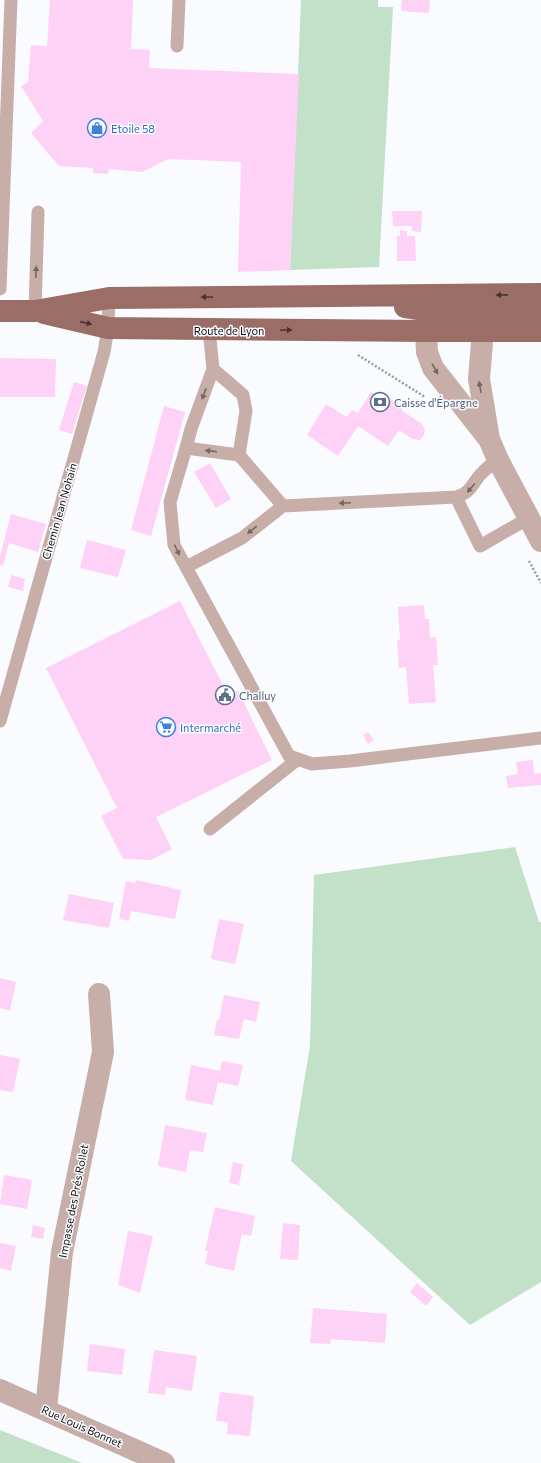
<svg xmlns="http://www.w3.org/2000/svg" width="541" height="1463" viewBox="0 0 541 1463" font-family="Commissioner,sans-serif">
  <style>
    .green { fill: #c3e0c9 }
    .building { fill: #fed1f6 }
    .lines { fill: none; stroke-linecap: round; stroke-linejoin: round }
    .path { stroke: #999a9c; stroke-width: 2.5; stroke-dasharray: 2 2; stroke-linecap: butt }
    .service { stroke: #c8aea9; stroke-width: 13 }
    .minor { stroke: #c8aea9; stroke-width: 22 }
    .tertiary { stroke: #c8aea9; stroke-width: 22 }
    .primary { stroke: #9a6e66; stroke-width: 22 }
    .oneway { fill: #756664 }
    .oneway2 { fill: #473532 }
    .labels { text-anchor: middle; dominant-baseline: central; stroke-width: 3; stroke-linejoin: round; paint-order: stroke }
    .shop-label { font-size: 11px; fill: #366cbe; stroke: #fafbff; text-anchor: start }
    .street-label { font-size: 11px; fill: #0f0f10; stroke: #fafbff }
    .service-label { font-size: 11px; fill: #4e5e75; stroke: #fafbff; text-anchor: start }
  </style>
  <rect width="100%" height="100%" fill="#fafbff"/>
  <path class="green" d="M301,0H378V7H393L379,267L290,270Z
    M515,847L539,922H541V1282L470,1325L291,1161L310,1046L314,875Z
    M0,1430L82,1463H0Z"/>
  <path class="building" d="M50,0H133L131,49L150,50L149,68L299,74L290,270L238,272L241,162L168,159L142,172L109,169L108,174L93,173V168L59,166L31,133L43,121L21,86L28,82L31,45L47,46Z
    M402,0H430L429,13L401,11Z
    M392,211H422L421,232L412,231V226H393Z
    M400,230L407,231V236H415L416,261H397V235L400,236Z
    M0,358L56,359L55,397H0Z
    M74,382L87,386L72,434L59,430Z
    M371,392L385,400L387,397L403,407L401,410L422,424L425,430L424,435L420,440L412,439L399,430L388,446L358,426L338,456L307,435L326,404L347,417L352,410L358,413Z
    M164,406L185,412L151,536L131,530Z
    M210,463L231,499L216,508L194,472Z
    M11,514L46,524L38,552L9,543L3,566L0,565V556Z
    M87,540L126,550L118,577L80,568Z
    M11,575L25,579L23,591L8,587Z
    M180,601L228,695L238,691L272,760L156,817L172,849L151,860L123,859L101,816L117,808L46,668Z
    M424,605L425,619H429L430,638L436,637L438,665H433L436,702L409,704L406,667L399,668L397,641L400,640L398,607Z
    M368,732L374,740L368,744L363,735Z
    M533,760L534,774L541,773V785L508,788L506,776L518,774L516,762Z
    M136,880L181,890L175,919L131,911L129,921L119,919L126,881L135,883Z
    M69,894L114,903L109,928L63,920Z
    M219,919L244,924L235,964L211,959Z
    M0,978L16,982L10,1011L0,1008Z
    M224,995L260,1002L256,1022L244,1019L239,1039L214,1035L217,1020H219Z
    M0,1055L20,1059L13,1092L0,1090Z
    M222,1061L243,1065L238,1086L218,1082L213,1105L185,1100L191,1065L220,1071Z
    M165,1125L207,1133L203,1152L190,1150L186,1172L158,1166Z
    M233,1162L243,1164L239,1185L229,1183Z
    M4,1175L32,1180L27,1209L0,1204Z
    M215,1207L255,1216L251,1236L242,1234L234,1271L205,1264L208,1251H205Z
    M283,1223L300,1225L298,1260L280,1259Z
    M33,1225L45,1228L43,1239L31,1237Z
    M128,1231L153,1236L140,1293L118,1285Z
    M0,1243L16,1246L11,1271L0,1268Z
    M417,1283L433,1297L426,1306L410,1292Z
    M313,1308L387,1314L385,1343L331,1339L330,1344L310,1343Z
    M90,1344L125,1349L122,1375L87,1371Z
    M154,1350L197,1356L192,1391L166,1387L165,1395L148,1393Z
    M220,1392L254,1396L250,1436L227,1434L228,1422L216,1421Z"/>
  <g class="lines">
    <path class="path" d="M358,355L425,397
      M529,561L541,583"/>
    <path class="service" d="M177,46L179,0
      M0,289L11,0
      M35,311L38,212
      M213,369L243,395L246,411L239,455
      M186,448L191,429L213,369L209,329
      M498,460C493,464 487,467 483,472C472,482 472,493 456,497L283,506L239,455L186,448L170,502L174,545L289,756L312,764L350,761L541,738
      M456,497L480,546L529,518
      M186,567L242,538L283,506
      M0,721L104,352L108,328L109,298
      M210,829L298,759"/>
    <path class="minor" d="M46,1409L62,1252L103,1052L99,994"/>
    <path class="tertiary" d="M483,330L479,379L489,439L498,460L541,541
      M426,331L427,352L433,368L488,438
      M0,1390L164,1463"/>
    <path class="primary" d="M405,307L475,317L483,330
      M0,311H35L109,298L541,294
      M44,313L108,328L426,331H541
      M472,317L541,313"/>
  </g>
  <defs><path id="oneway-solid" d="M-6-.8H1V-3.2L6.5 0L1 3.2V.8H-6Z"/></defs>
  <g class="oneway">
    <use href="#oneway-solid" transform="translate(36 272) rotate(-88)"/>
    <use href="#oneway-solid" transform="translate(435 369) rotate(61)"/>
    <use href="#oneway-solid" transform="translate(480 387) rotate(-100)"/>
    <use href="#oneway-solid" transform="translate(204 394) rotate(110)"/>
    <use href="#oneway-solid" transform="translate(211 451) rotate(-173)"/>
    <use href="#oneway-solid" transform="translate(471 488) rotate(130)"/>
    <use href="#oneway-solid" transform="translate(345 503) rotate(177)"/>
    <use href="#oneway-solid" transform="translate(252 530) rotate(141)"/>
    <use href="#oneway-solid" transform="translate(177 550) rotate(64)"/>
  </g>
  <g class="oneway2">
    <use href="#oneway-solid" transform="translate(502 295) rotate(179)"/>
    <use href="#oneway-solid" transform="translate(207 297) rotate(180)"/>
    <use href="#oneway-solid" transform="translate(86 323) rotate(13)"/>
    <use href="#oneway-solid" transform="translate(286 330)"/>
  </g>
  <defs>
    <symbol id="shop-ring" viewBox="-11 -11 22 22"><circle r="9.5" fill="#fafbff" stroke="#3f7fe0" stroke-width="1.5"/><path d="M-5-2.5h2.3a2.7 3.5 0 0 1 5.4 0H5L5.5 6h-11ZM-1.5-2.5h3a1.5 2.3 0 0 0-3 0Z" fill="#3f7fe0"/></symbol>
    <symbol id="bank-ring" viewBox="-11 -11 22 22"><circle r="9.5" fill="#fafbff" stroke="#5c6f8a" stroke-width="1.5"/><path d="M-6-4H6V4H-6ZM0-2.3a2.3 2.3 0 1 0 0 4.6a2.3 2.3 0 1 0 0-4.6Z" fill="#5c6f8a"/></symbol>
    <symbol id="civic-ring" viewBox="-11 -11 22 22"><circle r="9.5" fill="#fafbff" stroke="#5c6f8a" stroke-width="1.5"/><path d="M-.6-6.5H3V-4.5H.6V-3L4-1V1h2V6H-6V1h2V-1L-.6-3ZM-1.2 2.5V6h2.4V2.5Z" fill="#5c6f8a"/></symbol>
    <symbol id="supermarket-ring" viewBox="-11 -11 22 22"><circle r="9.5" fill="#fafbff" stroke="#3f7fe0" stroke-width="1.5"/><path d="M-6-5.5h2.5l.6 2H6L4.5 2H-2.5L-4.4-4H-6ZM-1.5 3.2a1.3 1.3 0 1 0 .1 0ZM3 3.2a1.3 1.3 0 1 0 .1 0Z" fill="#3f7fe0"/></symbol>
  </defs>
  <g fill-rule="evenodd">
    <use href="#shop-ring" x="86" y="117" width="22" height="22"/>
    <use href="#bank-ring" x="369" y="391" width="22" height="22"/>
    <use href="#civic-ring" x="214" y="684" width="22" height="22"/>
    <use href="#supermarket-ring" x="155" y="716" width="22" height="22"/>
  </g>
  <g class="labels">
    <g class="shop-label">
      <text x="111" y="128">Etoile 58</text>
      <text x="180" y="727">Intermarché</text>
    </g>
    <g class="street-label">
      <text x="229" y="330">Route de Lyon</text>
      <text transform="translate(59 511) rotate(-74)">Chemin Jean Nohain</text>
      <text transform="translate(73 1201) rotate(-79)">Impasse des Prés Rollet</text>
      <text transform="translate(82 1426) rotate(24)">Rue Louis Bonnet</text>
    </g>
    <g class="service-label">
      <text x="394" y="402">Caisse d'Épargne</text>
      <text x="239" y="695">Challuy</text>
    </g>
  </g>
</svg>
